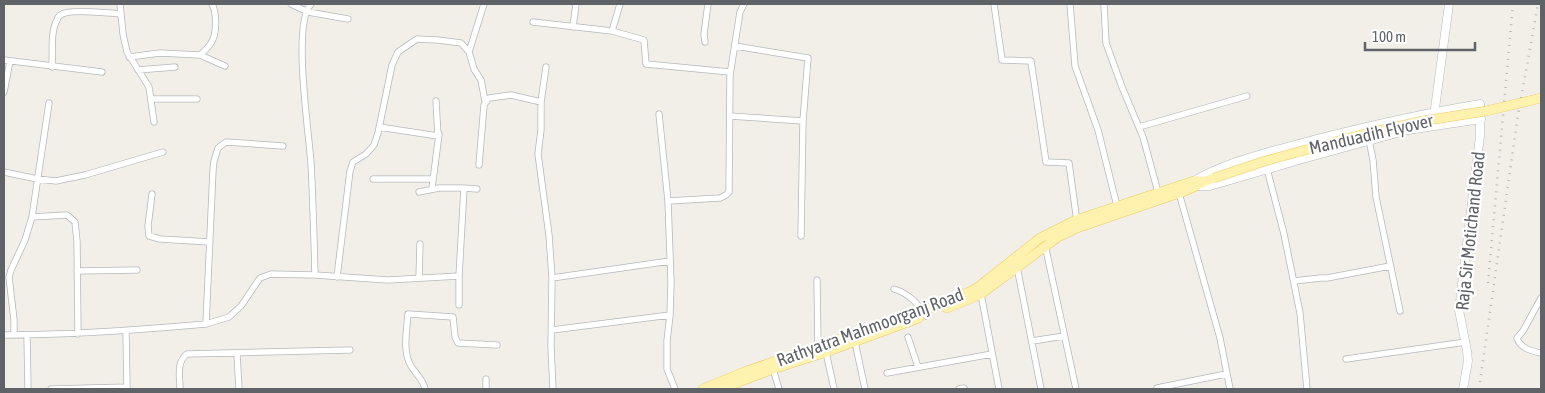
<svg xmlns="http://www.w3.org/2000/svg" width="1545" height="393" viewBox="0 0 1545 393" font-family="'Asap Condensed',sans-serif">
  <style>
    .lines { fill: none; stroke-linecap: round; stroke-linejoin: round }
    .street-casing { stroke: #b5b8bc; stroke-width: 7 }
    .secondary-casing { stroke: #b6babf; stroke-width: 9 }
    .primary-casing { stroke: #f2c960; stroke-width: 10 }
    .street { stroke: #fff; stroke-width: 5.5 }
    .secondary { stroke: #fff; stroke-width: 8 }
    .primary { stroke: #fff2af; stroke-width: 9 }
    .rail { stroke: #b6b7b8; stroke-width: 2.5; stroke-dasharray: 1 6; stroke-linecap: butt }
    .primary-bridge-casing { stroke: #f2c960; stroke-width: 10; stroke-linecap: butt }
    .primary-bridge { stroke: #fff2af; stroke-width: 9 }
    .labels { text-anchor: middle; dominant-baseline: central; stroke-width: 4.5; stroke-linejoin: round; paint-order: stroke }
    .street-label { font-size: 18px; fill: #5f6368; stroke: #fff }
  </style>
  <rect width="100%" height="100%" fill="#f1efe8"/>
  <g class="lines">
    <defs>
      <path id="street" d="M120,4L123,34L127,52L149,87L154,122
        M291,4L308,12L348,19
        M311,4C292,23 309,133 311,163C313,200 314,238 315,275
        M994,4L1002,60L1031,61L1046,162L1069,163L1077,222
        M1070,4L1075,66L1098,130L1117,206
        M1104,4L1106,43L1122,87L1143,137L1158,192
        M533,22L612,31L644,40L646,64L730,72
        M573,27L576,4
        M612,31L620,4
        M705,42L704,34L708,4
        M735,46L808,58L803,121L801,236
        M469,52L484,4
        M200,55C204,51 209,47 211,43C217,34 217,13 212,4
        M129,57L160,53L200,55L225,66
        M4,60L102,72
        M52,67C53,53 50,33 57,20C58,16 61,14 65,13C79,9 106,13 120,14
        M546,67L541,102V130L538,154L549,235L552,278L551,347L553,389
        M138,70L175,67
        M4,92L10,61
        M152,99H197
        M659,114L668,201
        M730,116L803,121
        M379,127L438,136L436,101
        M1139,127L1247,96
        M1369,140L1373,160L1376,197L1400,311
        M479,165L484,105L489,98L511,95L541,102
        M1267,169L1284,234L1300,313L1307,389
        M4,172L37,179L56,181L85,175L163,152
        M373,179H433
        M432,188L439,134
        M419,192L439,188H464
        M1179,193L1220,338L1230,389
        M152,194L148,226L149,236L160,239L210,242
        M32,217L67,215L75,222L77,241L78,334
        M1045,245L1076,389
        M1017,267L1041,389
        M77,271L137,270
        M459,276V305
        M337,277L350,171L353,162L366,154L374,145L378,133L392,65L398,52L417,39L438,40L461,43L469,52L474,69L481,80L485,101
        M419,278L420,244
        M552,278L670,261
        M817,280L818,347
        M1294,281L1321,278H1327L1390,266
        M894,289C910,294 917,303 926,316
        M981,294L999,389
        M1541,298L1523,331L1517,338C1520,348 1531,351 1541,353
        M206,324L229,317L241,306L260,278L271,274L315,275L388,280L459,276L464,188L477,189
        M552,330L670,315
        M126,331L127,389
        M4,335C72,335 138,330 206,324L213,170L214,161L218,148L226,142L283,146
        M14,335V320L9,277L11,270L25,240L32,217L49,103
        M27,336L28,389
        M908,337L918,367
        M1032,341L1064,336
        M855,342L865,389
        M826,352L834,389
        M237,354L239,389
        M1346,359L1466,342
        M773,369L779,389
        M887,373L992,354
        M486,379V389
        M51,389L127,387
        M180,389C180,377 176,362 187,354L350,350
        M425,389C423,378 413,372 409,362C403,348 407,329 408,314L453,317L455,337L458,343L497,345
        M675,389L667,369V341L670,315L671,282L668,201L720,198L726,195L729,192L730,75L740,12L744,4
        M959,389L964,388
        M1157,389V388L1226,374"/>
      <path id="secondary" d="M1434,116L1449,4
        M1194,181C1222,164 1255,156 1287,147C1350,130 1415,115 1480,104V136L1459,310L1467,351L1468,361L1463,389
        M1197,186H1210L1299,160L1408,130L1481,119"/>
      <path id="primary" d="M947,308L981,294L1058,237L1077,228L1185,191C1195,187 1204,181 1214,178
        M703,389L744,372L951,301L977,288L1040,238L1076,220L1194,181H1203
        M721,389L773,369L826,352L919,318"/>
    </defs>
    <use href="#street" class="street-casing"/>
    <use href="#secondary" class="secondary-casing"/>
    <use href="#primary" class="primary-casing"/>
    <use href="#street" class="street"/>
    <use href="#secondary" class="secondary"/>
    <use href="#primary" class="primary"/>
    <path class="rail" d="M1488,283L1513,4
      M1479,389L1518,115L1538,4"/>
    <defs>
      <path id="primary-bridge" d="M1214,178L1265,161L1364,134L1423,121L1486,111L1541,98"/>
    </defs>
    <use href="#primary-bridge" class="primary-bridge-casing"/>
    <use href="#primary-bridge" class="primary-bridge"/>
  </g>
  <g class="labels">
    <g class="street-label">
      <text transform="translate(1371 134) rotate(-13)">Manduadih Flyover</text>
      <text transform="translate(1470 231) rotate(-84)">Raja Sir Motichand Road</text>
      <text transform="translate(870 327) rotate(-20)">Rathyatra Mahmoorganj Road</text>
    </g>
  </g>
  <rect width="1545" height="393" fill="none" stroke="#5f6368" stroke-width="10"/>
  <path d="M1365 42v8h110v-8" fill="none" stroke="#5f6368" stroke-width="2.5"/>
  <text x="1372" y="42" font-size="15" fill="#5f6368" stroke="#ffffff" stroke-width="4" paint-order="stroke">100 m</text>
</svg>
